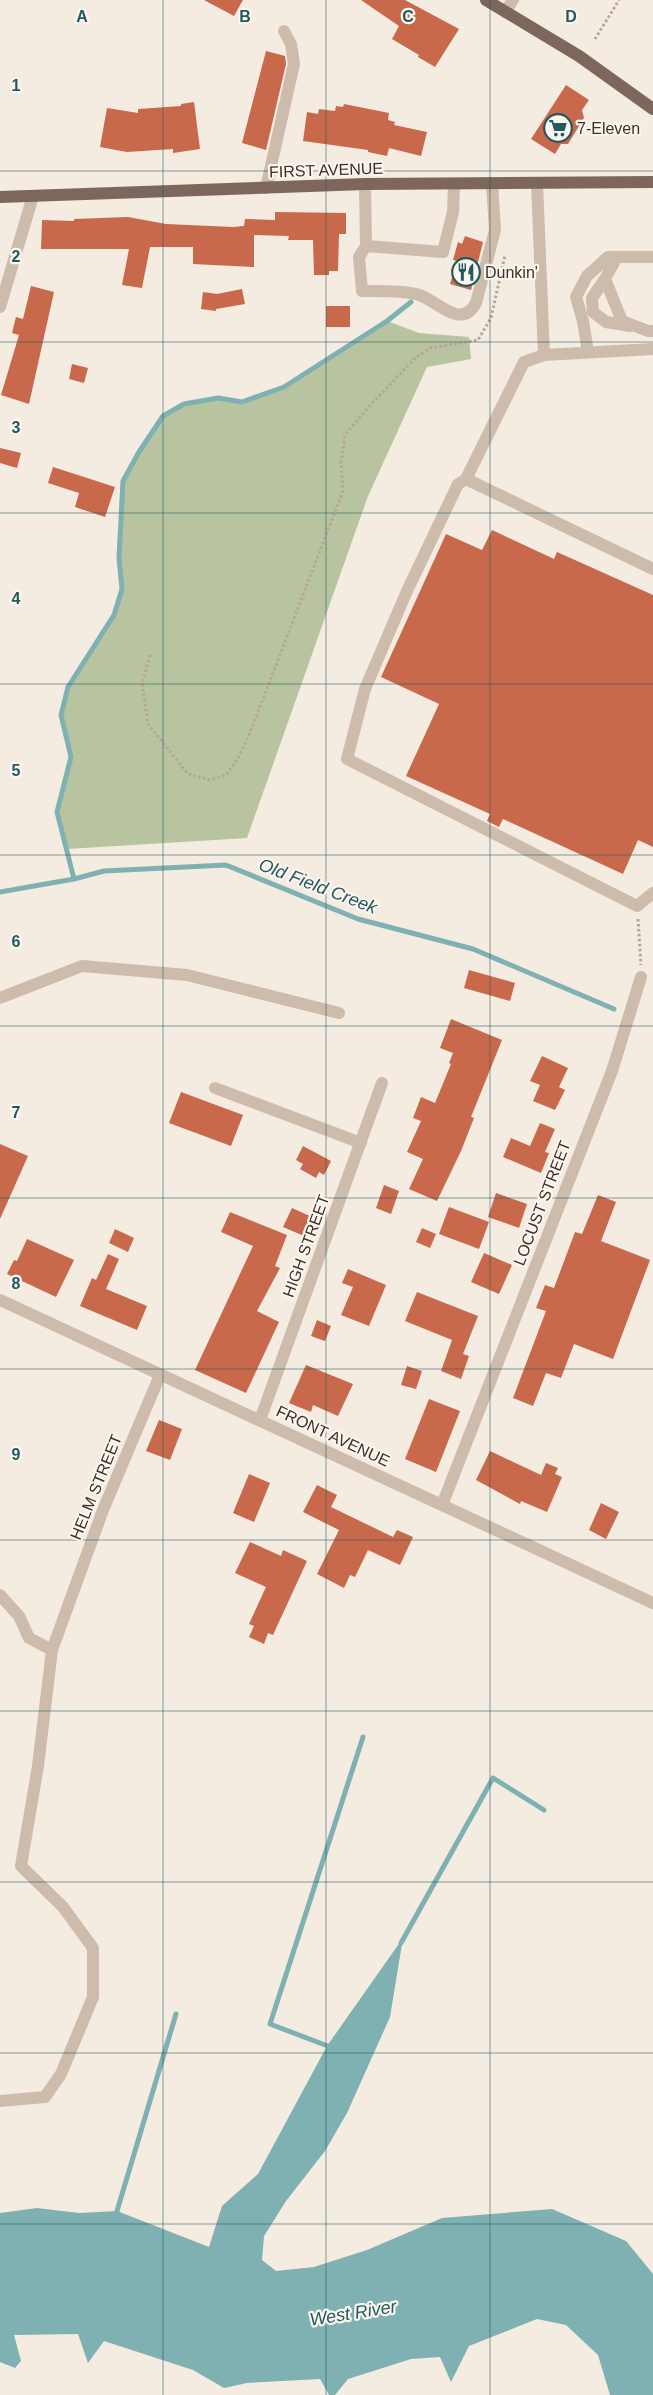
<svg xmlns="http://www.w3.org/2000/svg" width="653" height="2395" viewBox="0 0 653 2395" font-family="Arial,sans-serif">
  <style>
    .green { fill: #b8c4a0 }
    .water { fill: #7fb0b2 }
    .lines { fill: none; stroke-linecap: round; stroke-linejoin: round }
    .stream { stroke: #7fb0b2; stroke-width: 5 }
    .building { fill: #c8694b }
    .path { stroke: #b9a596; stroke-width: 3; stroke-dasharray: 2.5 2.5; stroke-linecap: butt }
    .minor { stroke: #cdbbac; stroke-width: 12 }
    .major { stroke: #7d675c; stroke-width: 12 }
    .grid { fill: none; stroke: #1f5a5e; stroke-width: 1; stroke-opacity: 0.55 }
    .labels { text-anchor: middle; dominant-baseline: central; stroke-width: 4.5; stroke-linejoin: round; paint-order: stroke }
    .poi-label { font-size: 16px; fill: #3b302b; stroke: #fbf5ee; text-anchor: start }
    .street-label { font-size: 16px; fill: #3b302b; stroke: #fbf5ee }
    .water-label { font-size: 18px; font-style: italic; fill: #1f5a5e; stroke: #fbf5ee }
    .grid-label { font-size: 16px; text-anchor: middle; font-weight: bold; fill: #1f5a5e; stroke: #fbf5ee; stroke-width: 4.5; stroke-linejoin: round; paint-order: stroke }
  </style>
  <rect width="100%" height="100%" fill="#f4ebe1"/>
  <path class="green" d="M387,321L419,333L469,337L471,359L427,367L368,496L247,838L67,849L57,812L71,757L61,715L68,687L114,615L122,589L119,558L123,481L139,452L163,416L184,404L218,398L242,402L284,387Z"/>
  <path class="water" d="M403,1938L390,2017L347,2113L325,2151L286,2201L264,2236L262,2260L276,2271L314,2267L367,2250L442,2218L552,2209L626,2241L653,2274V2395H610L598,2355L566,2325L537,2319L469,2346L451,2382L440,2357L411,2359L348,2379L335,2395H329L320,2379L247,2383L224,2388L193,2370L104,2341L88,2363L78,2334L14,2335L21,2361L15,2368L0,2362V2213L37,2208L79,2213L117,2211L209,2247L222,2206L258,2174L327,2046Z"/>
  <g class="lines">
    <path class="stream" d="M74,879L57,812L71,757L61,715L68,687L114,615L122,589L119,558L123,481L139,452L163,416L184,404L218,398L242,402L284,387L387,321L411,302
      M0,892L74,879L104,871L226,865L358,919L473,949L614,1009
      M401,1943L493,1778L544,1810
      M333,2048L270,2024L363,1737
      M117,2211L176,2014"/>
  </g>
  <path class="building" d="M204,0H243L234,16Z
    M361,0H405L459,29L435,67L418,57L419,55L392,39L399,26Z
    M266,51L285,56L286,64L266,150L242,143Z
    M566,85L589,100L582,110L584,118L568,144H561L555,154L531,139Z
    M194,102L200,149L173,153V149L127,152L100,147L107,108L138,113V109L181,106V104Z
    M344,104L389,113L388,120L395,122L394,125L427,132L421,156L389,148L387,156L368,152V150L303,141L307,112L318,114L319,109L335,111L336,106L343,107Z
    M275,212L346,213V234H339L338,271H329V275H314L313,240H288L289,236L254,235V267L193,264V247H150L142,288L122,285L129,249H41L42,220L74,221V219L128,217L166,224L233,227L244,226L245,219L275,220Z
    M465,236L483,242L471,290L450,284L457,261L453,260L458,242L462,244Z
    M31,286L54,292L29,404L1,395L19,335L12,333L16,317L23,319Z
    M242,289L245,304L216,309V311L201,309L203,292L217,294Z
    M326,306H350V327H326Z
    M72,364L88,368L84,383L69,379Z
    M0,448L21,453L17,468L0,463Z
    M53,467L115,487L105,517L75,507L79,493L48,483Z
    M492,530L554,559L557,552L653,595V847L638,840L623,874L503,819L499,827L487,821L490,814L406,776L439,704L381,677L446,534L482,550Z
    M469,970L515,983L510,1001L464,988Z
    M451,1019L502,1040L471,1117L474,1118L461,1151L437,1201L409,1189L423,1159L407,1152L421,1121L413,1118L421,1097L435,1103L451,1064L449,1063L453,1053L440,1048Z
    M542,1056L568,1068L559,1087L565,1090L555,1110L533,1101L540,1085L530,1081Z
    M181,1092L243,1115L231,1146L169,1123Z
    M540,1123L555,1129L545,1152L549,1153L541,1173L503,1157L511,1138L530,1146Z
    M0,1144L28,1156L0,1219Z
    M303,1146L331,1161L324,1175L319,1172L316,1178L300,1169L303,1164L296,1160Z
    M384,1185L399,1191L391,1214L376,1208Z
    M496,1193L527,1204L519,1228L488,1217Z
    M598,1195L616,1202L601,1241L650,1260L613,1359L574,1344L561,1378L546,1373L533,1406L513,1398L546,1311L536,1308L545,1285L554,1288L575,1232L582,1234Z
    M449,1207L489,1222L479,1249L439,1234Z
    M292,1208L312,1217L304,1236L283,1227Z
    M230,1212L287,1235L275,1266L280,1268L257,1311L279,1322L246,1393L195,1370L253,1246L221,1232Z
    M422,1228L436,1234L430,1248L416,1242Z
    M115,1229L134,1238L128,1252L109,1243Z
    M27,1239L74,1260L56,1297L7,1274L14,1260L17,1261Z
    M484,1253L512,1265L499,1294L471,1282Z
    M108,1254L119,1259L106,1289L147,1306L137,1330L80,1306L92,1278L96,1280Z
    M348,1269L386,1285L369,1326L341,1315L353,1287L342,1283Z
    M417,1292L478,1316L463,1354L469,1356L461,1379L441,1371L452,1340L405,1321Z
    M317,1320L331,1326L325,1341L311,1336Z
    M306,1365L353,1384L338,1416L313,1405L311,1412L289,1403Z
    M407,1366L422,1371L416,1389L401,1385Z
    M429,1399L460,1411L436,1472L405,1459Z
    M159,1420L182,1429L170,1460L146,1451Z
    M490,1451L541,1475L546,1463L558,1468L555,1474L562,1477L547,1512L521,1501L520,1504L476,1480Z
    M249,1474L270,1483L254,1522L233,1513Z
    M317,1485L337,1495L331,1507L393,1537L397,1530L413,1537L400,1565L368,1550L355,1577L350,1575L344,1588L317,1574L339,1530L303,1512Z
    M601,1503L619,1512L606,1539L589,1530Z
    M250,1542L281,1556L283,1550L307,1561L273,1635L268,1633L264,1644L249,1637L254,1626L249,1624L266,1587L235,1573Z"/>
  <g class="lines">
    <path class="path" d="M595,39L619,0
      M150,655L142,684L148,724L188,774L210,780L226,775L240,755L253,725L343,491L341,463L345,435L366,410L415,358L430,348L478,340L491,318L505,255
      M638,919L641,965"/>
    <path class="minor" d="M505,12L513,0
      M537,183L544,355L653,349
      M365,184L366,246L359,257L362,291C380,291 399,290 416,294C436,298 460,332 476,303L495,230L492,183
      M266,188L294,64L291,44L284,31
      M366,246L443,252L453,212L454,184
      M617,257L605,279L622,321L648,331H653
      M605,279L592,298L593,312L606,322L630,326
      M0,307L33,196
      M588,352L583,321L576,297L587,276L608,257H653
      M544,355L524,362L466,479L653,569
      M466,479L458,484L407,591L365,689L347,759L637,906L653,893
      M0,998L82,966L187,975L339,1013
      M215,1088L361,1143
      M0,1300L653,1603
      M260,1420L382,1083
      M442,1505L612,1071L641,977
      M0,1595L19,1616L29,1638L52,1650
      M0,2101L45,2097L61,2074L93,1997V1948L63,1907L21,1866L38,1766L52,1650L103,1510L160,1375"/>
    <path class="major" d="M486,0L579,56L653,109
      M0,197L365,184L653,182"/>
  </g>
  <path class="grid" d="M163,0V2395M326,0V2395M490,0V2395M0,171H653M0,342H653M0,513H653M0,684H653M0,855H653M0,1026H653M0,1198H653M0,1369H653M0,1540H653M0,1711H653M0,1882H653M0,2053H653M0,2224H653"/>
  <defs>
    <symbol id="supermarket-ring" viewBox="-11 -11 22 22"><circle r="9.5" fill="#fbf5ee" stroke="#1f5a5e" stroke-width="1.5"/><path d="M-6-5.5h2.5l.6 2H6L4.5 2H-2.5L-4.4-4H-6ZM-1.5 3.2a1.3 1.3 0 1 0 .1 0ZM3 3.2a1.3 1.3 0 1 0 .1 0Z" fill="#1f5a5e"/></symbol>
    <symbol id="restaurant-ring" viewBox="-11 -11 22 22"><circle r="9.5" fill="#fbf5ee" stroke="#1f5a5e" stroke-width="1.5"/><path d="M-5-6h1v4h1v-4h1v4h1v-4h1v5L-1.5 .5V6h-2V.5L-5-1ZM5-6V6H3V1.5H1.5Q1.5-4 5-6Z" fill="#1f5a5e"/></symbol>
  </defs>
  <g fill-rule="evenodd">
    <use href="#supermarket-ring" x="542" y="112" width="32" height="32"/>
    <use href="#restaurant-ring" x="450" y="256" width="32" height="32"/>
  </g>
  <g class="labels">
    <g class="poi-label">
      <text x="577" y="128">7-Eleven</text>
      <text x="485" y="272">Dunkin'</text>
    </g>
    <g class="street-label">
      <text transform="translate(326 170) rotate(-2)">FIRST AVENUE</text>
      <text transform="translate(542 1203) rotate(-69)">LOCUST STREET</text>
      <text transform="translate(306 1246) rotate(-70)">HIGH STREET</text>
      <text transform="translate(333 1436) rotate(25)">FRONT AVENUE</text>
      <text transform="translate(96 1487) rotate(-68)">HELM STREET</text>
    </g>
    <g class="water-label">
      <text transform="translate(318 886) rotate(21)">Old Field Creek</text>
      <text transform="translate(353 2313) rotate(-9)">West River</text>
    </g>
  </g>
  <g class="grid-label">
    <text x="82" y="22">A</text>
    <text x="245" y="22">B</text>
    <text x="408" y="22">C</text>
    <text x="571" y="22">D</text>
    <text x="16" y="91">1</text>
    <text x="16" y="262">2</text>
    <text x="16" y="433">3</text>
    <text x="16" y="604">4</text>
    <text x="16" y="776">5</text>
    <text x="16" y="947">6</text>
    <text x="16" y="1118">7</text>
    <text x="16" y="1289">8</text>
    <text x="16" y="1460">9</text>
  </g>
</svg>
